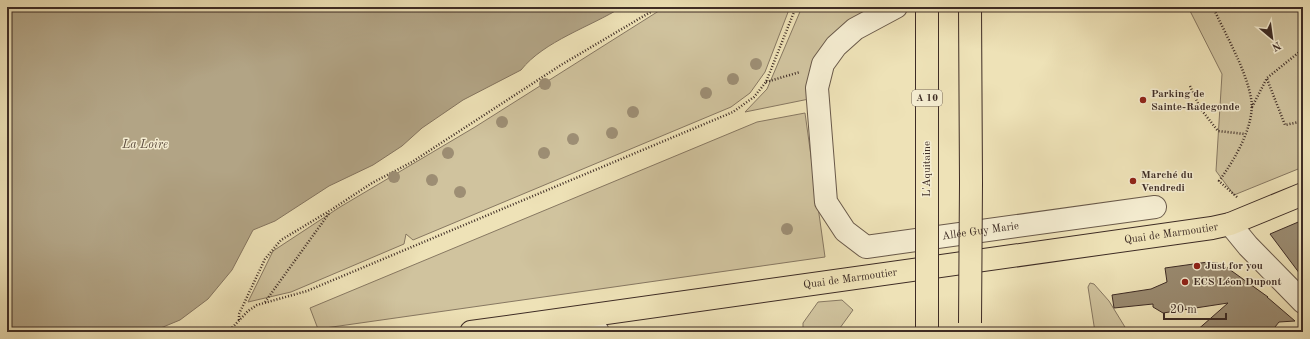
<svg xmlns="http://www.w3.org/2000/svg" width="1310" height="339" viewBox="0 0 1310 339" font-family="'Old Standard TT',serif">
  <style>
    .green { fill: #d0c39e; stroke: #877862 }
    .water { fill: #b2a485; stroke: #84745f }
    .building { fill: #9a8b71; stroke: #3e2c25 }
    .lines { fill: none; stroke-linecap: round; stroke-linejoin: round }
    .minor-casing { stroke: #6a5a4a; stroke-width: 24 }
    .major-casing { stroke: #3e2c25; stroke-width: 24 }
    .highway-casing { stroke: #3e2c25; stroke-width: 24 }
    .path { stroke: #3e2c25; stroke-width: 2.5; stroke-dasharray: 1 2; stroke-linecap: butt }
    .minor { stroke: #f4ecd0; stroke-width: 22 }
    .major { stroke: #eee2b7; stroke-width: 22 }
    .highway { stroke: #eee2b7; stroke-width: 22 }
    .highway-bridge-casing { stroke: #3e2c25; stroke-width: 24; stroke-linecap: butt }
    .highway-bridge { stroke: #eee2b7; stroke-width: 22 }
    .tree { fill: #9d8e74 }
    .poi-dot { fill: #8f2418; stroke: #f4ecd0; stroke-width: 1.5 }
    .labels { text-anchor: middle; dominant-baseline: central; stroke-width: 3; stroke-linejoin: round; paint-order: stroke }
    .shield { fill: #f4ecd0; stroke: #756658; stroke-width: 1 }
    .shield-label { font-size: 10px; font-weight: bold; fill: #3e2c25 }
    .poi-label { font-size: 11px; font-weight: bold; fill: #3e2c25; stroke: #f4ecd0; text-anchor: start }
    .street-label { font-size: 11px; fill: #3e2c25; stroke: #f4ecd0 }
    .water-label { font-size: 12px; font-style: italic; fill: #5b4a3d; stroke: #f4ecd0 }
  </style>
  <rect width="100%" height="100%" fill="#eee2b7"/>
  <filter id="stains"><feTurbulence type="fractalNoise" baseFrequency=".005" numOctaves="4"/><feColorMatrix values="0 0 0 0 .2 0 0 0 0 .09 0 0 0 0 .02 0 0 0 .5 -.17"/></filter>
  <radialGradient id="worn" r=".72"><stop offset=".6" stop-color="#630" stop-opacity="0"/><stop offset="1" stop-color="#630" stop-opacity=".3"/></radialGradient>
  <path class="green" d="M665,7H790L765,72L750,93L731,107L413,240L406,234L404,244L291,292L248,302L273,251L340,207L475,127Z
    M802,7H872L853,21L809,99L745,112L767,89Z
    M1188,7H1303V167L1234,195L1216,171L1222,74Z
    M805,113L825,257L318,329L310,308L757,122Z
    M1090,283L1094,284L1109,301L1128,332H1095L1088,287Z
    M842,300L853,310L837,332H803V323L818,302Z"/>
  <path class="water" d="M7,7H622C590,27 544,41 521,70L463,100L422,128L402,146L373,165L329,186L275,221L253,230L232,270L208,299L180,320L151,332H7Z"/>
  <path class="building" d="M1303,220V278L1270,234Z
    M1208,262L1222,264L1268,297H1267L1295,321L1279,322L1271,332H1195L1228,303L1163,313L1153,307V304L1114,308L1112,295L1151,289L1167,282L1165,268Z"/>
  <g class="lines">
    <defs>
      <g id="minor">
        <path id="s1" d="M896,7L855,29L836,46L823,64L817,88L826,202L845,231L866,247L1155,207"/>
        <path d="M1230,224L1248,246L1303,302"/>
        <path d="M587,316L598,332"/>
      </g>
      <g id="major">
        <path id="s2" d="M471,332L1212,228L1230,224L1303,194"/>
      </g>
      <path id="highway" d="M927,7V188
        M970,7L971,183"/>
    </defs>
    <use href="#minor" class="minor-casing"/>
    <use href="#major" class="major-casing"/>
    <use href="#highway" class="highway-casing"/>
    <path class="path" d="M1213,7C1226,36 1245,67 1251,98C1256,124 1234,161 1219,181L1238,198
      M1267,79L1285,125L1299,122
      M766,82L800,72
      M1190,86L1200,108L1218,131L1245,134
      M1252,107L1267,78L1303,49
      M265,302L330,212
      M239,320V314L265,259L281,240L331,210L372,183L412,162L561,65L659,7
      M228,332L248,311L257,305L307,291L733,112L754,97L766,82L796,7"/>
    <use href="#minor" class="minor"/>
    <use href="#major" class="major"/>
    <use href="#highway" class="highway"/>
    <defs>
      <path id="highway-bridge" d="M970,323L971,183
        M927,329V188"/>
    </defs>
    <use href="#highway-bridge" class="highway-bridge-casing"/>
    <use href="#highway-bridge" class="highway-bridge"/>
  </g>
  <g class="tree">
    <circle cx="756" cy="64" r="6"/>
    <circle cx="733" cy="79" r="6"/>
    <circle cx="545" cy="84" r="6"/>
    <circle cx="706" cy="93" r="6"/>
    <circle cx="633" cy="112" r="6"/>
    <circle cx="502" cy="122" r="6"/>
    <circle cx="612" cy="133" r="6"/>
    <circle cx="573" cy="139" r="6"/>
    <circle cx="448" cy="153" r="6"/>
    <circle cx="544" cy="153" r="6"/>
    <circle cx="394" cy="177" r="6"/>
    <circle cx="432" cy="180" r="6"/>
    <circle cx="460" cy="192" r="6"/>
    <circle cx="787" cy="229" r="6"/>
  </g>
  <g class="poi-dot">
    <circle cx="1143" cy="100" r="4"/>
    <circle cx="1133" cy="181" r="4"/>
    <circle cx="1197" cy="266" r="4"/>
    <circle cx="1185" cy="282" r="4"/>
  </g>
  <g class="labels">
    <rect class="shield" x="912" y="90" width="30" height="16" rx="3"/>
    <g class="shield-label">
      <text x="927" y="98">A 10</text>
    </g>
    <g class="poi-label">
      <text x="1151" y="94">Parking de<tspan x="1151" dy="13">Sainte-Radegonde</tspan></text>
      <text x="1141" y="175">Marché du<tspan x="1141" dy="13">Vendredi</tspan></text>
      <text x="1205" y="266">Just for you</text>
      <text x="1193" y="282">ECS Léon Dupont</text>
    </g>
    <g class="street-label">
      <text transform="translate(927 169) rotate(-90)">L'Aquitaine</text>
      <text stroke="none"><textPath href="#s1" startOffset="410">Allée Guy Marie</textPath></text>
      <text stroke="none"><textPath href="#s2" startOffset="707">Quai de Marmoutier</textPath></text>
      <text stroke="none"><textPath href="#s2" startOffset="383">Quai de Marmoutier</textPath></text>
    </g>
    <g class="water-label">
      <text x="145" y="145">La Loire</text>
    </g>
  </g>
  <rect width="1310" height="339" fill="none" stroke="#eee2b7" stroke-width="24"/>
  <rect x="8" y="8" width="1294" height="323" fill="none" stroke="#3e2c25" stroke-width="2"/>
  <rect x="12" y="12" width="1286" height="315" fill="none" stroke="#3e2c25"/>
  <g transform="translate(1272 38) rotate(151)" stroke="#f4ecd0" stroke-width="3" paint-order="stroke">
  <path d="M0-3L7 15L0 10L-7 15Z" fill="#3e2c25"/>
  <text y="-6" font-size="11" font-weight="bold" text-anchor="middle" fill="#3e2c25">N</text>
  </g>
  <path d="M1164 313v6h62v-6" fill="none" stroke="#3e2c25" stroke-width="2"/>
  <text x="1170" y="313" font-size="12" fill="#3e2c25" stroke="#f4ecd0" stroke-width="3" paint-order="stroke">20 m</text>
  <rect width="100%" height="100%" filter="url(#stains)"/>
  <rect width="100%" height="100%" fill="url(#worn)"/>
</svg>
